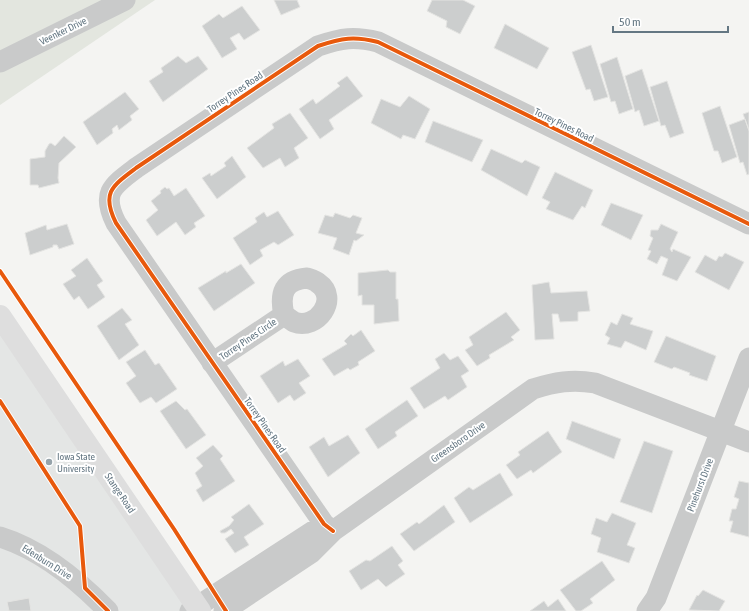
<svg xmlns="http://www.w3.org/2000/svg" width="749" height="611" viewBox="0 0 749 611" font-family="'Asap Condensed',sans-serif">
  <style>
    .built { fill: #e4e6e5 }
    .green { fill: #e3e6df }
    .building { fill: #cccece; stroke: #e4e4e2 }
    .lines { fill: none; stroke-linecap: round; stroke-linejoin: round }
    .minor { stroke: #c9caca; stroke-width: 21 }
    .major { stroke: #dedede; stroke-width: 22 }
    .cycleway-casing { stroke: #fff; stroke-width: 6 }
    .cycleway { stroke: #e8590c; stroke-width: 4 }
    .poi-dot { fill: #96a3aa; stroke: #fff; stroke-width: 1.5 }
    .labels { text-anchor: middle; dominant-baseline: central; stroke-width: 4; stroke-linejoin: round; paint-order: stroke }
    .street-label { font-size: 10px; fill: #647783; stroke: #fff }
    .poi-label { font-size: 10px; fill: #647783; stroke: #fff; text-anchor: start }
  </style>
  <rect width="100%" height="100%" fill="#f4f4f2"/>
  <path class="built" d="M0,317L200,611H0Z"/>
  <path class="green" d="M0,0H155L0,105Z"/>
  <path class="building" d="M274,0H297L300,7L281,15Z
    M432,0H463L475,6L460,34L446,27L447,21L427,11Z
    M242,6L260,30L244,40L239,33L230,38L237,49L222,58L202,26L219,14L223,18Z
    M505,24L549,48L537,69L494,48Z
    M591,45L608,97L594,101L590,89L586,90L572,52Z
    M178,56L186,63L198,56L208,69L163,102L149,81L163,72L161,68Z
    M617,57L633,109L619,114L615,101L611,102L600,64Z
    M642,69L659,121L644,126L639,110L635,112L625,76Z
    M347,76L363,96L329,120L334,129L320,139L299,109L313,99L316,104L340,86L337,83Z
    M667,81L684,133L670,138L665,125L661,126L650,87Z
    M125,92L139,109L130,116L132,120L119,130L117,125L112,129L113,133L97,145L83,122Z
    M409,96L430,109L415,139L403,135L401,139L371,123L381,99L400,107Z
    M720,106L737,157L722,163L718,151H714L702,113Z
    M749,112V130L743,114Z
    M290,113L308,138L294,148L299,158L285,167L280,158L263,168L247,148L274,128L272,124Z
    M745,119L749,131V174L747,175L743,162L740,163L729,125Z
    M433,121L483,140L472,162L425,142Z
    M64,136L76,147L59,163L58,178L59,183L39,188L38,185H30V159L45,157V151L49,144L51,143L55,146Z
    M491,149L522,163L525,160L540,167L527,196L481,170Z
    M232,156L246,177L217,199L202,178L210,173L211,176L226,166L224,163Z
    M555,172L593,190L585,208L582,206L573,220L546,209L550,202L542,198Z
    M165,187L167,189L169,188L174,196L186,188L205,216L194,223L196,227L185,235L176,222L157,236L146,220L158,210L151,201L161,193L160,191Z
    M611,203L643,215L631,240L601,225Z
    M278,211L294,235L278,245L274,242L260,250L263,256L250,265L233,238L257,222L255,218L264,212L267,217Z
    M335,213L350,218L353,215L362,218L356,233L364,235L356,241L354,240L349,255L333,249L337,238L318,233L325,215L333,217Z
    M67,224L74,244L59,249L57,245H53V247L30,255L25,233L46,225L47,230Z
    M661,224L678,232L670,249L672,252L673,249L691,257L677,281L662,275L668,259L661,256L657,264L647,259L651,251L648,250L653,238L650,236L651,230H658Z
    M725,253L744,262L729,290L695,272L705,255L716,261L719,256L722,257Z
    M87,258L103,281L97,285L105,297L88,309L79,296L74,300L63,284L76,276L71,270Z
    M241,264L255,283L214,311L198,288L226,271V273Z
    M388,270L390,272H396V299H398L399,321L374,324V305H362V295L358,296V273Z
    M549,282L551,293L587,291L590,311L578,312V321L560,322L558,314H552L554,339L535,340L532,285Z
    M122,308L132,320L125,324L139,345L119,360L97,326Z
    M506,312L520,330L511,337L514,340L489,355L490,358L477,366L465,350L473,345L469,337Z
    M622,314L633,318L630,324L653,331L646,350L625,341L621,348L607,344L610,338L605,335L611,322L617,325Z
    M361,330L375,351L358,362L359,365L350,370L348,368L334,376L322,359L347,344L344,341L351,334L353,336Z
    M666,336L716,356L707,381L689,375L690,373L674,367L672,369L654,362Z
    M145,350L155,365L159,363L177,389L156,403L151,397L140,403L126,383L136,376L126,362Z
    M444,353L450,360L458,356L469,371L461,376L467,387L448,400L445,396L424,409L410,388L440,368L435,359Z
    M298,359L310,376L299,383L306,393L294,401L290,395L278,403L260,376L283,361L285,366Z
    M407,400L418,416L395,432L397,436L378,449L365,429Z
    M176,401L185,410L187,409L206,435L186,449L160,411Z
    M572,421L621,439L614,459L566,439Z
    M548,431L562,452L533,473L531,470L517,479L506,465L520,455L518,452Z
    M348,435L360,453L328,477L309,447L324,437L329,446Z
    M644,441L673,451L652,513L620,502Z
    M213,445L223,456L220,459L235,481L203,502L196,490L202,486L195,473L203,466L196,458Z
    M500,473L513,495L470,523L454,498L469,487L473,490Z
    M739,481L749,483V537L730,532L733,521H729L732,509H736L739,499L734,497Z
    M249,504L264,524L244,537L249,545L235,553L225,539L234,533L231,529L225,533H221L220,531L229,526L234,520L231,517Z
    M444,505L455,522L414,551L400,534L417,522L419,524Z
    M612,513L636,523L627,545L635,548L629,563L597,552L601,538L591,534L596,518L607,522Z
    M392,546L403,561L398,565L405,574L386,587L378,579L361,590L349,571L366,560L370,561Z
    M602,561L615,580L590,599L593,603L581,611H576L560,590Z
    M703,590L725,601L719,611L689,610L697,595L698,596Z
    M29,598L31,611H9L7,602Z
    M558,599L566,611H530L544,601L548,607Z"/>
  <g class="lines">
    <path class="minor" d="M0,62L125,0
      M307,278C310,279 315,280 318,283C340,298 317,331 294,322C291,320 287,317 284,315C279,293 284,280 307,278Z
      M212,363L284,315
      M333,531L324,524L116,223C101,193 112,186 136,168L318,46C342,38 354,36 378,42L749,224
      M0,537C42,550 78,580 108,611
      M190,611L324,524
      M224,611L311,553L333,531L533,389C555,382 572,379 595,383L749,442
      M647,611L656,598L749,358"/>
    <path class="major" d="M0,316L200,611"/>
    <defs>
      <path id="cycleway" d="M0,271L174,529L226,611
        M0,401L80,526L85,588L108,611
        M333,531L324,524L116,223C101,193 112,186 136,168L318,46C342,38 354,36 378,42L749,224"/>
    </defs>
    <use href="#cycleway" class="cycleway-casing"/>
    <use href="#cycleway" class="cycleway"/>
  </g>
  <circle class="poi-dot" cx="49" cy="462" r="4"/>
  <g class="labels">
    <g class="street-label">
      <text transform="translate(63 31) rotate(-26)">Veenker Drive</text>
      <text transform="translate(235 92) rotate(-34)">Torrey Pines Road</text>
      <text transform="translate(564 125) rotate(26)">Torrey Pines Road</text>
      <text transform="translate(248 339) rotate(-34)">Torrey Pines Circle</text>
      <text transform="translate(265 425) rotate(55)">Torrey Pines Road</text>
      <text transform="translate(458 442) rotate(-35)">Greensboro Drive</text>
      <text transform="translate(700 485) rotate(-69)">Pinehurst Drive</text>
      <text transform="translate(120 493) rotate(56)">Stange Road</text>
      <text transform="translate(47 562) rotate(32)">Edenburn Drive</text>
    </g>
    <g class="poi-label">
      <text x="57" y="456">Iowa State<tspan x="57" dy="12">University</tspan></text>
    </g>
  </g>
  <path d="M613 26v6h115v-6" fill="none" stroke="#647783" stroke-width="2"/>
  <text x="619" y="26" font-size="12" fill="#647783" stroke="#ffffff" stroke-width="3" paint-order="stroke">50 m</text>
</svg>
